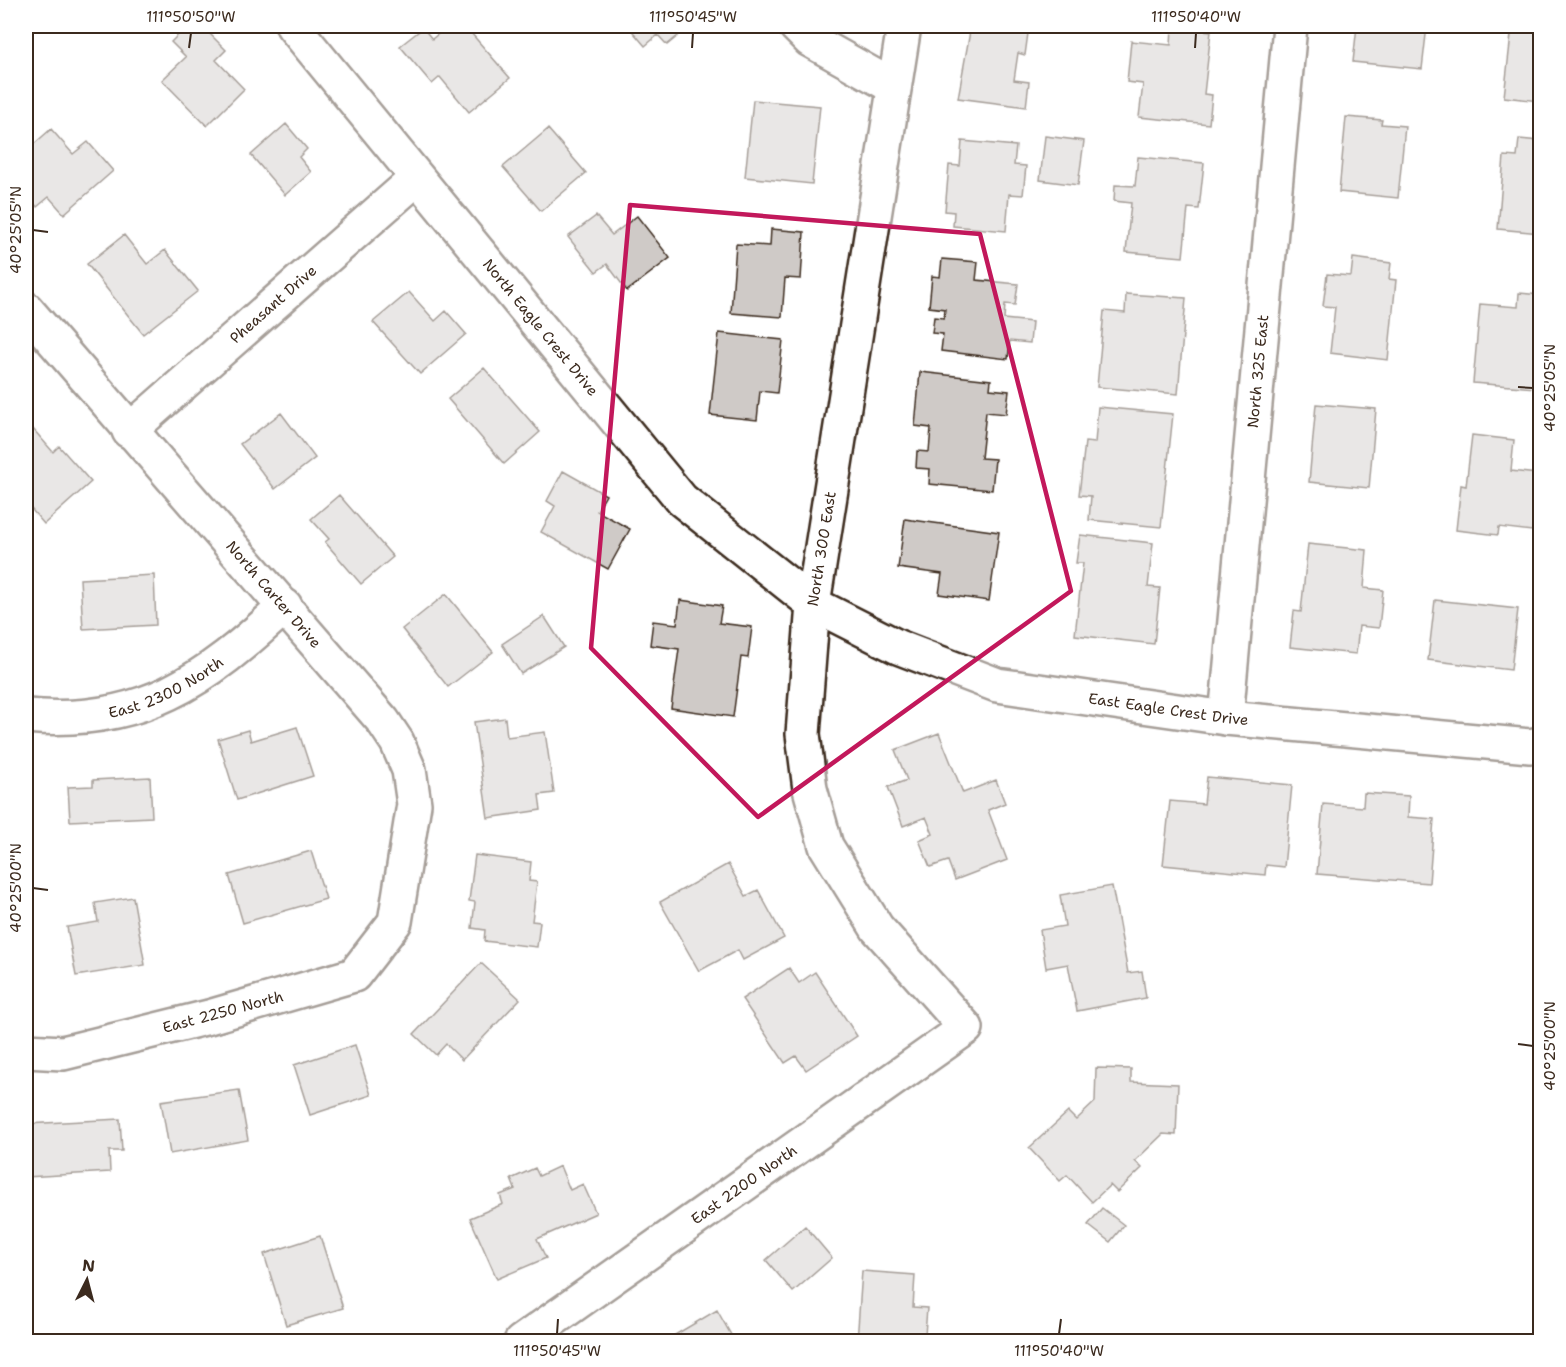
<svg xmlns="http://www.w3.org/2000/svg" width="1566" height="1367" viewBox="0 0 1566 1367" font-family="'Shantell Sans',sans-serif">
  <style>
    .building { fill: #cfcac7; stroke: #3b2a1e; stroke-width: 1.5 }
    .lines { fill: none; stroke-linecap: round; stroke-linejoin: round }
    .street-casing { stroke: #3b2a1e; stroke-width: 38 }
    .street { stroke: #fff; stroke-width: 33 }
    .marked { fill: none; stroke: #c2185b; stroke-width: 4.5; stroke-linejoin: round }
    .ticks { fill: none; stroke: #3b2a1e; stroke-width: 2 }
    .labels { text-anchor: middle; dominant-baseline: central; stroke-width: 4.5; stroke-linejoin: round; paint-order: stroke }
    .street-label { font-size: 15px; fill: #3b2a1e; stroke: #fff }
    .neatline { fill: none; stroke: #3b2a1e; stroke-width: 2 }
    .ticks-label { font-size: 15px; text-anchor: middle; fill: #3b2a1e }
  </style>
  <rect width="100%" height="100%" fill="#fff"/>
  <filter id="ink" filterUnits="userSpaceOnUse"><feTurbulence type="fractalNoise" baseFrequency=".0167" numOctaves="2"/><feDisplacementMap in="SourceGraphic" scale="12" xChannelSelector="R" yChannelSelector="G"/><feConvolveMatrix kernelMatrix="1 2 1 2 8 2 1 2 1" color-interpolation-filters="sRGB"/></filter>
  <g filter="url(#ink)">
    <path class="building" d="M187,26H202L226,50L216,60L244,89L207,126L162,80L186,57L171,42Z
      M448,26H465L510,78L469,112L440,77L432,84L400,46L423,28L432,39Z
      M628,26H690L667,45L658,35L645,46Z
      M971,26H1029L1025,55L1018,53L1014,80L1029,82L1026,107L958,98Z
      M1357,26H1427L1422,69L1353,62Z
      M1512,26H1540V101L1504,97Z
      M1172,27L1211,31L1204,94L1212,95L1209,124L1139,117L1143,84L1127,82L1131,41L1171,45Z
      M753,100L820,106L812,184L745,177Z
      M1346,117L1382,120L1381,124L1405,126L1398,198L1339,192Z
      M286,124L307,149L299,157L311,172L285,195L251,155Z
      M51,129L73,154L88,142L113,171L64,214L49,197L37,207L26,193V151Z
      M548,129L586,173L541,211L503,167Z
      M1045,136L1084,141L1078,185L1040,180Z
      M1519,139L1540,141V233L1498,229L1504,156L1517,157Z
      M962,141L1016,146L1014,165L1026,166L1023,195L1009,194L1006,231L953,226L954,212L945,211L949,165L960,166Z
      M1138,157L1204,163L1199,209L1188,208L1183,257L1126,252L1131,203L1114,201L1115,185L1135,186Z
      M596,216L612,235L637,216L670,258L627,291L607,264L596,272L568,237Z
      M771,229L804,232L801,279L785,278L782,317L731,313L736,244L770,246Z
      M124,235L147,264L165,250L198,291L143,334L87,264Z
      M1353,258L1391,263L1389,279L1396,280L1388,360L1330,353L1335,307L1323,306L1327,274L1351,276Z
      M942,259L978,262L976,280L1018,284L1015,305L1005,304L1004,319L1032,322L1030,343L1010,341L1008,359L941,351L943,334L932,333L934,317L944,318L945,309L929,307L932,276L940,277Z
      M409,292L435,321L446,311L466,334L420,374L373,322Z
      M1519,293L1540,295V341L1536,388L1473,383L1480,304L1518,307Z
      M1126,294L1186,298L1178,394L1097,387L1104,311L1125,313Z
      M719,333L783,340L777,393L760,391L757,420L710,415Z
      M484,368L540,432L504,464L448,399Z
      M920,372L991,380L990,389L1009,391L1006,414L986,412L981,458L995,459L992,490L929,484L930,469L916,468L917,451L929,452L931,428L915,426Z
      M1316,404L1376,409L1369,488L1309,482Z
      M1098,407L1173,414L1161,527L1089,520L1091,496L1079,495L1085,442L1095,443Z
      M281,413L315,458L275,489L240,444Z
      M26,421L53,452L59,446L91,482L44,524L26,503Z
      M1472,435L1514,440L1511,471L1538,474L1532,531L1499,527L1498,535L1456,530L1461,485L1466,486Z
      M563,471L606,495L597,511L630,529L608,569L541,532L555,506L547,501Z
      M339,495L393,557L361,584L325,542L329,539L311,519Z
      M905,519L999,532L989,601L939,594L942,574L898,568Z
      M1080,535L1153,543L1148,587L1160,588L1154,644L1075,635L1083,563H1076Z
      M1308,544L1367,550L1364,588L1383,590L1379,628L1359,626L1356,654L1290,647L1294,611L1301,612Z
      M154,575L156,625L83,629L80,579Z
      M446,594L493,652L448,687L402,629Z
      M680,600L722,606L719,623L752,627L748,658L741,657L733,717L671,708L679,649L650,645L653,621L677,624Z
      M1435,600L1518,609L1511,670L1428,660Z
      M544,616L564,647L521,674L502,644Z
      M505,718L507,737L545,732L554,793L539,795L541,810L488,818L474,722Z
      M297,727L313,776L237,800L218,739L248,730L251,741Z
      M939,733L963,793L996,780L1005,803L988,810L1007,860L955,880L948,861L930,867L919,840L933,834L926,817L903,826L888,787L907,780L895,750Z
      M150,777L152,817L70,821L68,787L93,786V780Z
      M1207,777L1292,785L1284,867L1266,865L1265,875L1163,865L1170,801L1204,804Z
      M1364,793L1409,796L1408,817L1434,819L1429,883L1317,874L1323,804L1363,807Z
      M311,851L326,899L243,923L229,875Z
      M475,855L531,862L529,881L537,882L532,921L540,922L537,947L484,941L485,930L472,928L475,902L469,901Z
      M728,864L746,896L758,890L784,938L743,960L738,950L699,971L660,902Z
      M1112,886L1128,973L1142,971L1146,998L1077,1011L1068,964L1046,968L1040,930L1065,926L1060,895Z
      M133,897L145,965L76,976L67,927L98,922L95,903Z
      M481,963L520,999L462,1060L446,1044L436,1055L414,1034Z
      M789,968L799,983L815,972L857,1036L806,1070L796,1056L785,1063L742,999Z
      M355,1045L371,1095L310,1115L294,1065Z
      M1096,1068L1131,1069V1082L1178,1084L1176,1135L1163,1134L1135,1161L1142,1168L1117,1192L1110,1185L1092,1202L1067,1175L1060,1181L1029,1148L1068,1112L1076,1120L1095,1102Z
      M239,1090L248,1140L170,1154L161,1101Z
      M120,1119L122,1151H109L110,1172L26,1177V1124Z
      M560,1166L570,1190L583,1184L596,1213L537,1239L546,1258L497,1279L470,1218L503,1204L500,1195L515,1189L511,1179L535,1168L539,1176Z
      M1102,1208L1124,1225L1110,1242L1088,1225Z
      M805,1226L832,1258L793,1292L766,1260Z
      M320,1236L343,1308L286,1325L264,1254Z
      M862,1271L915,1275L913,1307L927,1308L925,1335L914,1334V1342H857Z
      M717,1310L735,1342H663Z"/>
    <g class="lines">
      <defs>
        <g id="street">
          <path id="s1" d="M293,26L682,500L813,604L898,647L997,685L1226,718L1530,746L1540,744"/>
          <path d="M796,26L810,40L894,87"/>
          <path id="s2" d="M26,309L383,721L397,742L409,770L414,804L395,922L354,975L209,1017L63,1053L26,1051"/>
          <path id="s3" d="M129,431L417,178"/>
          <path id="s4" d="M26,716C140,727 205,681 285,606"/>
          <path id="s5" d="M1226,718L1290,26"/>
          <path id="s6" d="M521,1342L966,1028L877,928L826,846L810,789L803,734L813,604L904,26"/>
        </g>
      </defs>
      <use href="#street" class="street-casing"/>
      <use href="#street" class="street"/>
    </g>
  </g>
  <path d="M0 0H1566V1367H0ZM630,205L980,234L1071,591L758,817L591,648Z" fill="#fff" fill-opacity=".55" fill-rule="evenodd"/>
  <path class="marked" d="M630,205L980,234L1071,591L758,817L591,648Z"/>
  <path class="ticks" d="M189,48L191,33M692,48L693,33M1195,48L1196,33M33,230L48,232M1518,387L1533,388M33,888L48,890M1518,1044L1533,1046M557,1334L558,1319M1059,1334L1061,1319"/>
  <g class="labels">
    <g class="street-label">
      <text stroke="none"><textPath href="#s3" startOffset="192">Pheasant Drive</textPath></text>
      <text stroke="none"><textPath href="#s1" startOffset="390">North Eagle Crest Drive</textPath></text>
      <text stroke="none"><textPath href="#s5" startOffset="348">North 325 East</textPath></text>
      <text stroke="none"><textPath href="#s6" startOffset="1076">North 300 East</textPath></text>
      <text stroke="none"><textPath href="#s2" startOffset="378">North Carter Drive</textPath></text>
      <text stroke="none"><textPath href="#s4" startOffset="146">East 2300 North</textPath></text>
      <text stroke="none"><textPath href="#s1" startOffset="1155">East Eagle Crest Drive</textPath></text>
      <text transform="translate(223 1012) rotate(-15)">East 2250 North</text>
      <text stroke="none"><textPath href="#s6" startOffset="273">East 2200 North</textPath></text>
    </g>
  </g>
  <rect width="1566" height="1367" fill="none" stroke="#fff" stroke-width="66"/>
  <g transform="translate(87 1280) rotate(6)" stroke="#ffffff" stroke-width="4.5" paint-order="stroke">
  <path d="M0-4.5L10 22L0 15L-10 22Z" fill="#3b2a1e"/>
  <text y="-9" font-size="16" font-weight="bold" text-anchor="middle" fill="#3b2a1e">N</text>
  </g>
  <rect x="33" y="33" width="1500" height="1301" class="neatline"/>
  <g class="ticks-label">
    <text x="191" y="22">111°50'50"W</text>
    <text x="693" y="22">111°50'45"W</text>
    <text x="1196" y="22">111°50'40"W</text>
    <text transform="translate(16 230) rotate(-90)" y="5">40°25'05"N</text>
    <text transform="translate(1550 388) rotate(-90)" y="5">40°25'05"N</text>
    <text transform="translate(16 888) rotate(-90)" y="5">40°25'00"N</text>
    <text transform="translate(1550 1046) rotate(-90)" y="5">40°25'00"N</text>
    <text x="557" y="1356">111°50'45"W</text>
    <text x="1059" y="1356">111°50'40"W</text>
  </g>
</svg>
